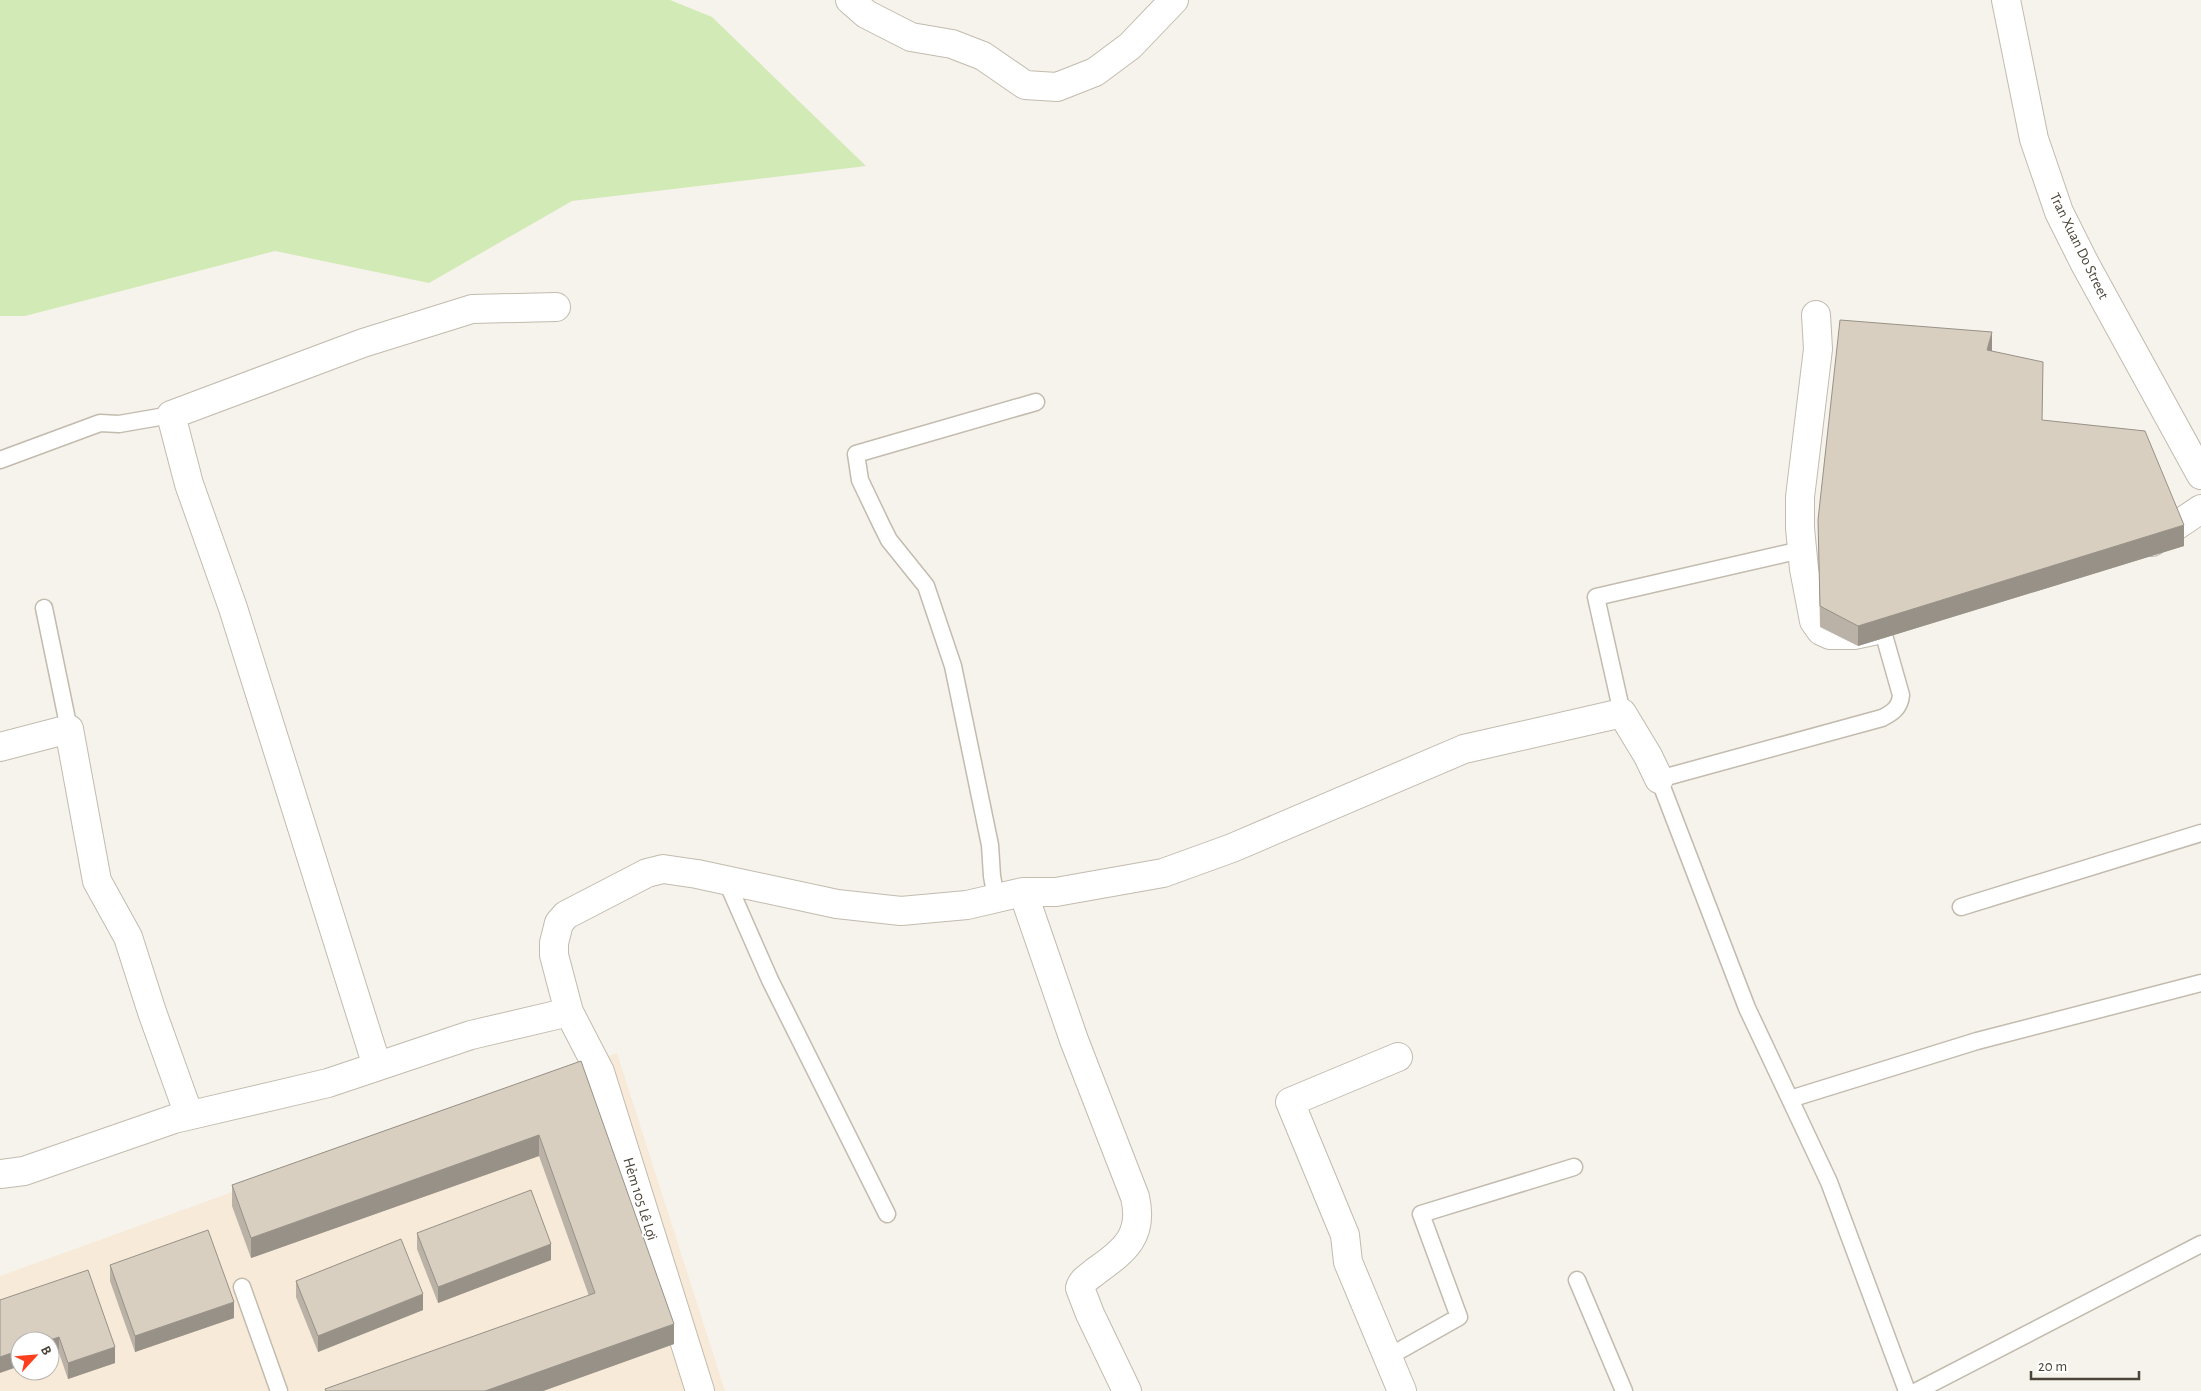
<svg xmlns="http://www.w3.org/2000/svg" width="2201" height="1391" viewBox="0 0 2201 1391" font-family="'Alegreya Sans',sans-serif">
  <style>
    .commercial { fill: #f7ead8; fill-rule: evenodd }
    .green { fill: #d2eab5 }
    .lines { fill: none; stroke-linecap: round; stroke-linejoin: round }
    .service-casing { stroke: #c2bbae; stroke-width: 19 }
    .minor-casing { stroke: #c2bbae; stroke-width: 30 }
    .service { stroke: #fff; stroke-width: 16 }
    .minor { stroke: #fff; stroke-width: 28 }
    .wall { fill: #bab2a6 }
    .shaded-wall { fill: #979187 }
    .building { fill: #d8cfc1; stroke: #979187 }
    .labels { text-anchor: middle; dominant-baseline: central; stroke-width: 4; stroke-linejoin: round; paint-order: stroke }
    .street-label { font-size: 15px; fill: #4b4439; stroke: #fff }
  </style>
  <rect width="100%" height="100%" fill="#f6f3ec"/>
  <path class="commercial" d="M617,1053L725,1391H0V1276ZM20,1341H50V1371H20Z"/>
  <path class="green" d="M0,0H670L712,17L866,166L572,201L429,283L275,251L25,316H0Z"/>
  <g class="lines">
    <defs>
      <path id="service" d="M0,460L100,423L119,424L171,415
        M44,608L69,729
        M1882,628L1901,695C1900,708 1892,713 1882,718L1659,779L1747,1008L1829,1182L1907,1391
        M1622,713L1596,597L1801,550
        M726,880L770,980L887,1214
        M996,898L992,876L990,845L953,666L926,586L889,540L881,524L860,480L856,454L1036,402
        M1961,907L2201,833
        M1790,1099L1977,1041L2201,983
        M1577,1280L1624,1391
        M242,1287L279,1391
        M1388,1357L1459,1317L1421,1214L1574,1167
        M1917,1391L2201,1244"/>
      <path id="minor" d="M850,0L866,14L911,37L952,44L983,56L1025,85L1057,87L1095,72L1130,46L1174,0
        M2006,0L2034,139L2059,212L2085,264L2201,475
        M1816,315L1818,349L1800,497V528L1804,569L1814,621L1821,631L1830,635H1854L1873,631
        M2152,542L2201,509
        M0,747L69,729L97,881L128,937L152,1012L189,1115
        M1023,892L1074,1040L1135,1197C1144,1236 1125,1250 1096,1271C1089,1277 1082,1280 1080,1288L1090,1314L1127,1391
        M1398,1057L1290,1102L1345,1235L1348,1262L1402,1391
        M377,1066L233,608L189,484L171,415L363,343L472,309L556,307
        M0,1174L24,1171L174,1119L328,1083L471,1035L569,1012
        M700,1391L600,1072L569,1012L554,955V943L559,923L566,915L647,873L663,869L697,874L837,904L901,911L967,905L1023,892H1056L1163,873L1232,848L1464,749L1622,713L1648,756L1659,779"/>
    </defs>
    <use href="#service" class="service-casing"/>
    <use href="#minor" class="minor-casing"/>
    <use href="#service" class="service"/>
    <use href="#minor" class="minor"/>
  </g>
  <path class="wall" d="M1992,351L2043,383L2042,420L2184,546L1858,646L1820,627L1818,520Z
    M581,1061L674,1344L543,1391H325V1389L589,1296L539,1156L251,1258L232,1206V1185Z
    M417,1233L551,1260L438,1303L417,1249Z
    M110,1265L234,1318L135,1352L110,1281Z
    M296,1281L423,1310L318,1352L296,1297Z
    M0,1300L115,1363L68,1379L59,1353L50,1356V1341Z"/>
  <path class="shaded-wall" d="M1992,332V353L1987,350Z
    M2184,525V546L1858,646V626Z
    M539,1135V1156L251,1258V1238Z
    M551,1244V1260L438,1303V1287Z
    M423,1294V1310L318,1352V1336Z
    M234,1302V1318L135,1352V1336Z
    M674,1324V1344L543,1391H485Z
    M59,1337V1353L50,1356V1341H47Z
    M115,1347V1363L68,1379V1363Z
    M20,1350V1366L0,1373V1357Z"/>
  <path class="building" d="M1840,320L1992,332L1987,350L2043,362L2042,420L2145,431L2184,525L1858,626L1820,606L1818,520Z
    M581,1061L674,1324L485,1391H326L325,1389L595,1293L539,1135L251,1238L232,1185Z
    M531,1190L551,1244L438,1287L417,1233Z
    M208,1230L234,1302L135,1336L110,1265Z
    M401,1239L423,1294L318,1336L296,1281Z
    M88,1270L115,1347L68,1363L59,1337L47,1341H20V1350L0,1357V1300Z"/>
  <g class="labels">
    <g class="street-label">
      <text transform="translate(2079 246) rotate(64)">Tran Xuan Do Street</text>
      <text transform="translate(640 1199) rotate(73)">Hẻm 105 Lê Lợi</text>
    </g>
  </g>
  <g transform="translate(35 1356) rotate(64)"><circle r="24" fill="#ffffff" stroke="#b7b4b0"/>
  <path d="M0-4L9 19L0 12L-9 19Z" fill="#fc3f1d"/>
  <text y="-8" font-size="14" font-weight="bold" text-anchor="middle" fill="#4b4439">B</text>
  </g>
  <path d="M2031 1371v8h108v-8" fill="none" stroke="#4b4439" stroke-width="2.5"/>
  <text x="2038" y="1371" font-size="15" fill="#4b4439" stroke="#ffffff" stroke-width="4" paint-order="stroke">20 m</text>
</svg>
